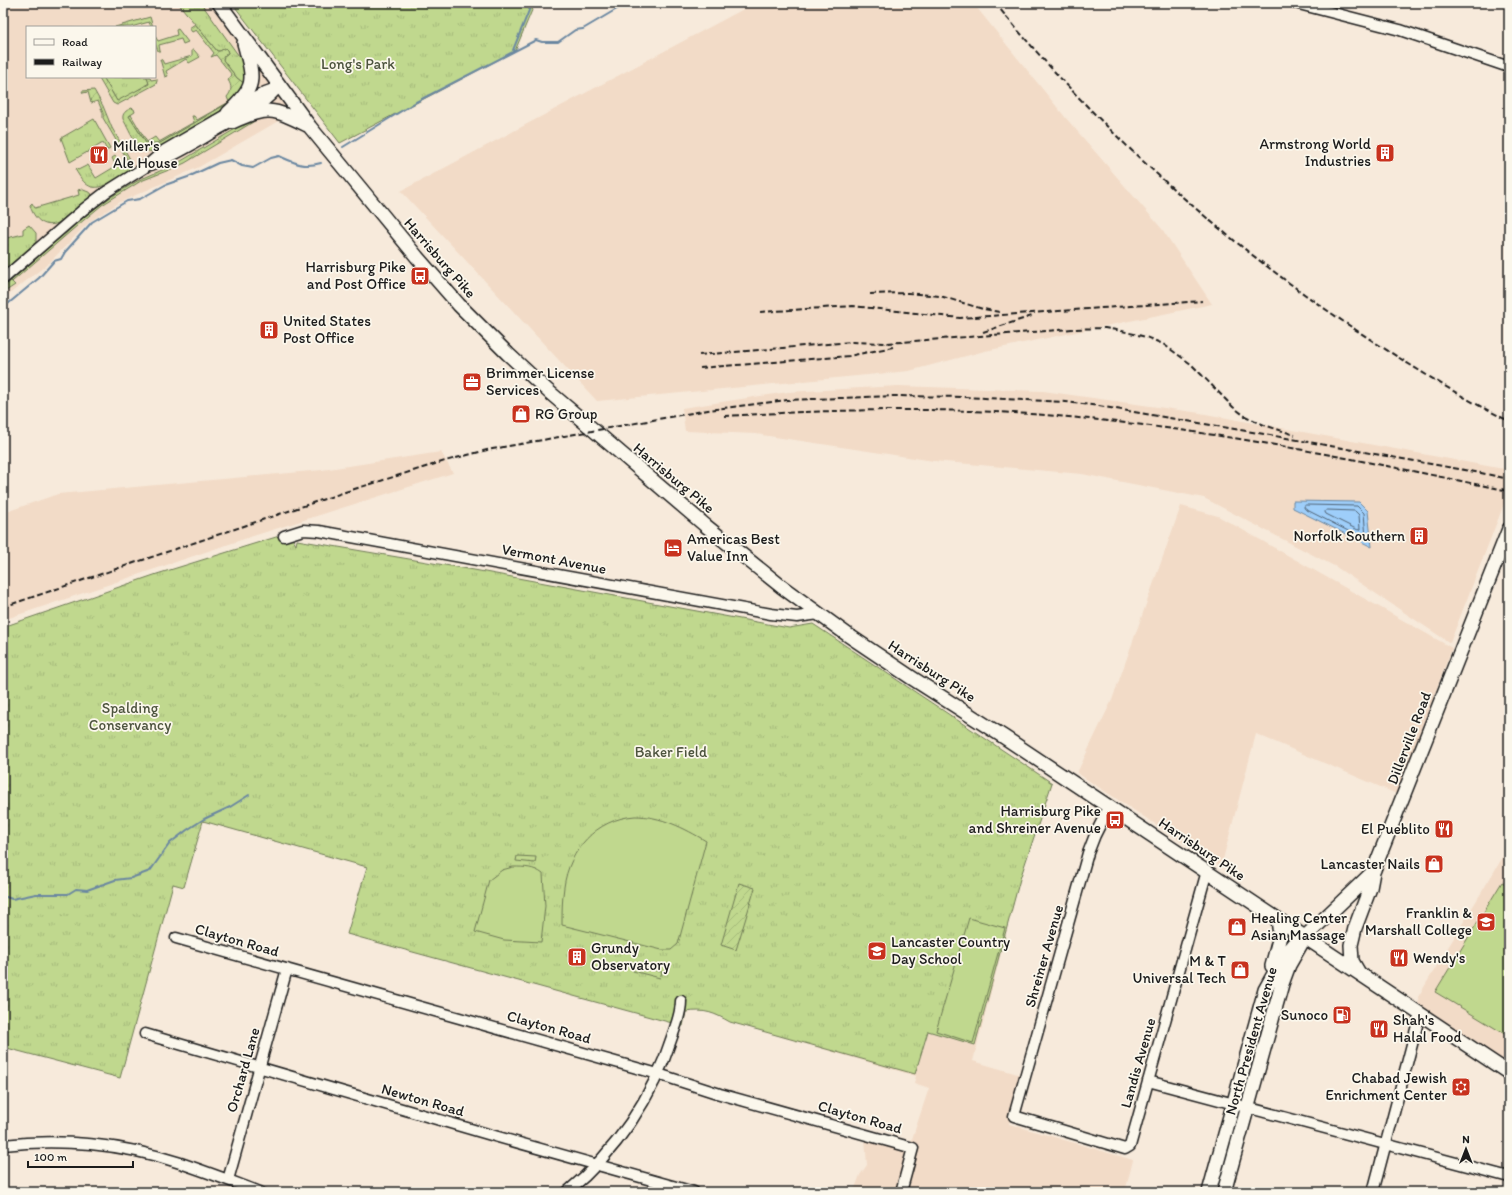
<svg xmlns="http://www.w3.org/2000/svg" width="1512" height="1195" viewBox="0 0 1512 1195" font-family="Itim,sans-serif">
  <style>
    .built { fill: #f2dbc7; fill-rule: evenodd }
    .grass { fill: url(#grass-tufts); stroke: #6e7a55 }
    .garden { fill: url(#garden-furrows); stroke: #6e7a55 }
    .pitch { fill: #c0d88e; stroke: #6e7a55 }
    .water { fill: #9ecefa; stroke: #6a87a1 }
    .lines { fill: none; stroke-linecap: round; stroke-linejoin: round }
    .shore { stroke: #506375; stroke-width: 1 }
    .stream { stroke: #6a87a1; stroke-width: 2 }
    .minor-casing { stroke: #1c1c1c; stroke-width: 13 }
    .major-casing { stroke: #1c1c1c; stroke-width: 16 }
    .minor { stroke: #fbf7ec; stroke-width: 10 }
    .major { stroke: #fbf7ec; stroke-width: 13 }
    .rail { stroke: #1c1c1c; stroke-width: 2; stroke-dasharray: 6 3; stroke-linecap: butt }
    .labels { text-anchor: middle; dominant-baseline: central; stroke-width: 3.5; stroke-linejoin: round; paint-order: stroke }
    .park-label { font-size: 15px; fill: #4d543e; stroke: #fbf7ec }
    .poi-label { font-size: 15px; fill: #1c1c1c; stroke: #fbf7ec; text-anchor: end }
    .street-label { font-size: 15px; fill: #1c1c1c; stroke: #fbf7ec }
  </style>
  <defs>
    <pattern id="grass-tufts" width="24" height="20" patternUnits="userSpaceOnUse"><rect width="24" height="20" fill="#c0d88e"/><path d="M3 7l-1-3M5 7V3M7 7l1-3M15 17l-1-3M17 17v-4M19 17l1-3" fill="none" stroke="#a4b97a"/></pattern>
    <pattern id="garden-furrows" width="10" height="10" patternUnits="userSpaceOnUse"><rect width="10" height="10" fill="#c0d88e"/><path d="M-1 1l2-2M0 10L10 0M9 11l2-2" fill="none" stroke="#a4b97a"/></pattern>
  </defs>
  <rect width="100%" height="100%" fill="#f7eadb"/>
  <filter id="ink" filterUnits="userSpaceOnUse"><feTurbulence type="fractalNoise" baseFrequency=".025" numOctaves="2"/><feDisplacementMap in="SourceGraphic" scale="8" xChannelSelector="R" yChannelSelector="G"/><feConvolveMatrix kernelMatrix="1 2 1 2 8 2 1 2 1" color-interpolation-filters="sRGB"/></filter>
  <g filter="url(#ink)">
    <path class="built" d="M3,3H220L304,106L199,167L120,202L89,222L49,263L3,299ZM27,27H155V77H27Z
      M755,3H973L1065,117L1162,229L1212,304L985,351L909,371L597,401L401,191Z
      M898,386L1043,391L1200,413L1509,470V491L1450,643L1336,567L1204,498L1082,474L934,461L756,434L685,431L682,408L788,392Z
      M441,452L453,473L253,536L3,620V513L58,494L322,470Z
      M1181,506L1218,516L1452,648L1397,794L1256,734L1221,867L1077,773L1112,700Z
      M787,835L1020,879L973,1061L1021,1075L1009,1124L1133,1160L1125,1192H851L855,1188L860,1175L867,1165L865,1139L904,1151L911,1142L929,1088L914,1083L916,1076L730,1022Z
      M1509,847V1073L1420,1014L1418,997Z"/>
    <path class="grass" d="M178,3H201L246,66C249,74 249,83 245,90C236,109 176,140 156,151C137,155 131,133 123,119C122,113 126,111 131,108L134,109L135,112L129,116L146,143H160L228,103L229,105L240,95L245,84L237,78L223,60L224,56L228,53L227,50L225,48L220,51H217Z
      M232,3H535L515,51L340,143Z
      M150,17L153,27H151L149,22L131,27H115Z
      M178,29L188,42L183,44L181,39L159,45L160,51H158L155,43V36L158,41L177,35L176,30Z
      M192,50H194L200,57L189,63L186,59L166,71L168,76L165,77L160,59L162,60L164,64L192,56Z
      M103,77H147L149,83L127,97L117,101Z
      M94,119L110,148L107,150L103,143L70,162L61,138Z
      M115,156L125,167L127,159H130L132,165L130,170C126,174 120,177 115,180C94,192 87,190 75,169L76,168L78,170L88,165L96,178L116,166L112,158Z
      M81,189L91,193L92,196L58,223C44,229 33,218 30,205L32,203L35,208L79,195L78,190Z
      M29,225L36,233V242L3,271V239L23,234V229Z
      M11,281L15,285L3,293V287Z
      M289,533L296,545L297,540L474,570L789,628L813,624L1052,783L1020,879L975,1045L928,1031L915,1074L730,1022C714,1013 705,1009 686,1012L683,1026L347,934L367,867L203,821L184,887L173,884L120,1078L3,1047V627L157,574Z"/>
    <path class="garden" d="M195,24L217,51H220L225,48L227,50L228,53L224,56L223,60L237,78L245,84L242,91L229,105L228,103L160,143H146L129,116L131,115L147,142L155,137L159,142L194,122L192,116H194L197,120L229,102L227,97C232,91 232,86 228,80L232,75L216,55L211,57L214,53L196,30L192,32L189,28Z
      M98,77H103L117,101L149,84L147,77H150L151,80L157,79V81L156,84L117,105L113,103Z
      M94,90L103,106L112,128L130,159H127L103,118V113L98,101L91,103L88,92L83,93L82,91Z
      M254,118L258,119L185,163L174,168L141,181L102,205L78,225L13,281L12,282L11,281L81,219L112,196L139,180L176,164Z
      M739,883L755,888L736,950L721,945Z"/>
    <path class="pitch" d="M635,816C661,816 684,828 706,841L678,944L671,950H662L562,925C562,912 562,900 564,887C569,850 596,819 635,816Z
      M517,856L536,857L535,863L516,861Z
      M513,867C525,867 534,867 543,874L545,906L541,942L504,940L475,932L489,880L502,870Z
      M1502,882L1509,887V1034L1508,1036L1435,992Z
      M969,918L1005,928L973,1043L936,1031Z
      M635,965L662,972L660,978L633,971Z"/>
    <path class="water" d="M1293,501L1359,502L1368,511L1372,547L1293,508Z"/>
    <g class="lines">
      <path class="shore" d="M1306,505L1357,506L1364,513L1366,538L1364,539L1305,509L1304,507Z
        M1327,510L1355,511L1359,515L1360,529L1358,530L1326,514L1325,512Z"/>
      <path class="stream" d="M513,50L532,3
        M343,147L416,102L536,40L542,42H558L575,30L583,29L627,3
        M3,308L39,278L54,261L61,259L65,252L92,222L127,201L140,199L165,185L188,177L218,163L231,160L242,166L253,168L271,158L279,156C295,163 303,168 321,163
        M3,896L12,899L36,894H68L76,889L87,890L115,880L131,878L150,871L170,843L187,830L204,819L230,807L249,795"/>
      <defs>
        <path id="minor" d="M1295,3L1400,30L1509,67
          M151,165C175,156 195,143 217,130C237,119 260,108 276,90
          M3,279L84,209L106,192L144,168L165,150L265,92L279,87
          M284,536L303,530L319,531L771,614L797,617L819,614
          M1109,807L1095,835L1088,853L1014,1116L1125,1149L1130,1146L1207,871
          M176,938L658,1074L720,1094L913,1148L901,1192
          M145,1034L498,1137L694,1192
          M1148,1081L1509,1177
          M3,1145C60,1138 122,1144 177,1162C205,1171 233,1182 260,1192
          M228,1180L287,969
          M567,1192C616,1152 653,1097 672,1037C676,1025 681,1014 681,1001
          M1373,1192L1420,1014"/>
        <path id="major" d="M219,3L310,127L417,257L459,305L508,354L548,391L706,526L782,587L848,635L912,678L1004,737L1509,1073
          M228,113C257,86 254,80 244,43
          M232,122C268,106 272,108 307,125
          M1272,966L1280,936L1278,919
          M1359,973L1352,961L1351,945L1355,928L1370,888L1373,872
          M1209,1192L1265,990L1285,954L1294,943L1305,937L1373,872L1509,529
          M1224,1192L1282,984L1289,965L1301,944"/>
      </defs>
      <use href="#minor" class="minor-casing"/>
      <use href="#major" class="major-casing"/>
      <use href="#minor" class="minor"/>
      <use href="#major" class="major"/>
      <path class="rail" d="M995,3C1104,136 1234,252 1379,345C1421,372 1464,399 1509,421
        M870,294L908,293L940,296L983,309L1000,312
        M760,312L853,306L960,318L1202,301
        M983,332L1032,316
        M699,355L852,342L888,343L1072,329L1105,328L1122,331L1146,337L1163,344L1191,364L1233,407L1245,416L1264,425L1295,435
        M700,368L849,356L893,347
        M724,416C826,410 928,407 1030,414C1191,425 1351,458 1509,491
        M3,607L345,492L445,461L487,450L708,410L787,400L894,396L964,397L1066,402L1099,406L1264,434L1481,473L1509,479"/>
    </g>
  </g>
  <defs>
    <symbol id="building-square" viewBox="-11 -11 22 22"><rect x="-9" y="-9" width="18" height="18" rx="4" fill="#c8321e" stroke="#fbf7ec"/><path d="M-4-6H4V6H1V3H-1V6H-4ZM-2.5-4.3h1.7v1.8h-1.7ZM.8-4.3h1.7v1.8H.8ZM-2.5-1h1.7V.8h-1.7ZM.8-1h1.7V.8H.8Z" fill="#fff"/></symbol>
    <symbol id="restaurant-square" viewBox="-11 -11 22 22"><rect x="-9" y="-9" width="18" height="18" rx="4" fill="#c8321e" stroke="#fbf7ec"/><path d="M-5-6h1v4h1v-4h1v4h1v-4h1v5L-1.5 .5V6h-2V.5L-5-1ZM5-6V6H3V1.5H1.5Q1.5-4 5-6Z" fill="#fff"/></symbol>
    <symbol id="bus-square" viewBox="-11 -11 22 22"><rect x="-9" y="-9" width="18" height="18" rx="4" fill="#c8321e" stroke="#fbf7ec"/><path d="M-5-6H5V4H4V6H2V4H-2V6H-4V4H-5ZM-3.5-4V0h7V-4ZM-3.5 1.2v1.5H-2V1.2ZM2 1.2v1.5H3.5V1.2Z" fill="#fff"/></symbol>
    <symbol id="office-square" viewBox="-11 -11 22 22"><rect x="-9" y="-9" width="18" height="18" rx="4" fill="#c8321e" stroke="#fbf7ec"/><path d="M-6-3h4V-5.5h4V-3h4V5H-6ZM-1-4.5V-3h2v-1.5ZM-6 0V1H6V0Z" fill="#fff"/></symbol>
    <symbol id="shop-square" viewBox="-11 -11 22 22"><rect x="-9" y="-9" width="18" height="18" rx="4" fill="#c8321e" stroke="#fbf7ec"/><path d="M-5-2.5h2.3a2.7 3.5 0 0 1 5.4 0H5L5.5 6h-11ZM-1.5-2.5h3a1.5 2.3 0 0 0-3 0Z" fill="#fff"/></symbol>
    <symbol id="hotel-square" viewBox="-11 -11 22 22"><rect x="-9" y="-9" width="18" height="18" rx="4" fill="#c8321e" stroke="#fbf7ec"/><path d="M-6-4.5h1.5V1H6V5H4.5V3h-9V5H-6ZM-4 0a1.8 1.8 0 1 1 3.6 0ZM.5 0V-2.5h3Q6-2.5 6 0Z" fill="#fff"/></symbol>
    <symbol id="university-square" viewBox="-11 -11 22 22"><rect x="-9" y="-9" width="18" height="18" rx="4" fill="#c8321e" stroke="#fbf7ec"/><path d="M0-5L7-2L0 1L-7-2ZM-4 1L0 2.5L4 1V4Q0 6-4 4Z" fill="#fff"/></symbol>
    <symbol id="school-square" viewBox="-11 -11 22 22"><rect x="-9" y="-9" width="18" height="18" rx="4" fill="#c8321e" stroke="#fbf7ec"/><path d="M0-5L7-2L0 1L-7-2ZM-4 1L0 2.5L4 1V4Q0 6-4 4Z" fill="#fff"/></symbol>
    <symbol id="fuel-square" viewBox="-11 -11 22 22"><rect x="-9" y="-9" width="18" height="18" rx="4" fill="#c8321e" stroke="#fbf7ec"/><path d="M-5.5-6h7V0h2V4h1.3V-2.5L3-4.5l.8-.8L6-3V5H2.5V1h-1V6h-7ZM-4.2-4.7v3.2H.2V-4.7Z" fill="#fff"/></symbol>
    <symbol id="synagogue-square" viewBox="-11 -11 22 22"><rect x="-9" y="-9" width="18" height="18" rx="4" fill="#c8321e" stroke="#fbf7ec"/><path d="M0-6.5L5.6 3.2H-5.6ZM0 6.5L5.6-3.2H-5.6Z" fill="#fff"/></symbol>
  </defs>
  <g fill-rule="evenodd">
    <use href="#building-square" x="1374" y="142" width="22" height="22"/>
    <use href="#restaurant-square" x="88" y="144" width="22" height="22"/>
    <use href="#bus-square" x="409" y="265" width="22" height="22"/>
    <use href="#building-square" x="258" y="319" width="22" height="22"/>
    <use href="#office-square" x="461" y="371" width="22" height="22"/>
    <use href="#shop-square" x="510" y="403" width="22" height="22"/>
    <use href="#building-square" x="1408" y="525" width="22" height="22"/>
    <use href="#hotel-square" x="662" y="537" width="22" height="22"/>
    <use href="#bus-square" x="1104" y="809" width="22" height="22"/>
    <use href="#restaurant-square" x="1433" y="818" width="22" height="22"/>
    <use href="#shop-square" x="1423" y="853" width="22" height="22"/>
    <use href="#university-square" x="1475" y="911" width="22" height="22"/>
    <use href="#shop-square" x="1226" y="916" width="22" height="22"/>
    <use href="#school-square" x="866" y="940" width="22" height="22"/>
    <use href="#building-square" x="566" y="946" width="22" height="22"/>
    <use href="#restaurant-square" x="1388" y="947" width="22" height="22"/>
    <use href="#shop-square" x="1229" y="959" width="22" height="22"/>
    <use href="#fuel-square" x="1331" y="1004" width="22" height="22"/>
    <use href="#restaurant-square" x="1368" y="1018" width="22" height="22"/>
    <use href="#synagogue-square" x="1450" y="1076" width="22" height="22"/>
  </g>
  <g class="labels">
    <g class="park-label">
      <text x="358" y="64">Long's Park</text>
      <text x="130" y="708">Spalding<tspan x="130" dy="17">Conservancy</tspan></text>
      <text x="671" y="752">Baker Field</text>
    </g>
    <g class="poi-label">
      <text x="1371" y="144">Armstrong World<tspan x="1371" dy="17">Industries</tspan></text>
      <text x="113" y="146" text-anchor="start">Miller's<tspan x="113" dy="17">Ale House</tspan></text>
      <text x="406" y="267">Harrisburg Pike<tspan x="406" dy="17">and Post Office</tspan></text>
      <text x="283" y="321" text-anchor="start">United States<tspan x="283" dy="17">Post Office</tspan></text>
      <text x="486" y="373" text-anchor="start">Brimmer License<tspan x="486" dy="17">Services</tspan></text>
      <text x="535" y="414" text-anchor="start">RG Group</text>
      <text x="1405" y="536">Norfolk Southern</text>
      <text x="687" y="539" text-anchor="start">Americas Best<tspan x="687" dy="17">Value Inn</tspan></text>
      <text x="1101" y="811">Harrisburg Pike<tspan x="1101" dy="17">and Shreiner Avenue</tspan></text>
      <text x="1430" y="829">El Pueblito</text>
      <text x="1420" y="864">Lancaster Nails</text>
      <text x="1472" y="913">Franklin &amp;<tspan x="1472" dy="17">Marshall College</tspan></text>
      <text x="1251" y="918" text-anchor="start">Healing Center<tspan x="1251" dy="17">Asian Massage</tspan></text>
      <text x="891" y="942" text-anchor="start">Lancaster Country<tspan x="891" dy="17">Day School</tspan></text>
      <text x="591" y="948" text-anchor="start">Grundy<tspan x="591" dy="17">Observatory</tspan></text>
      <text x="1413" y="958" text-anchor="start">Wendy's</text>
      <text x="1226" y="961">M &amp; T<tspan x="1226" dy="17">Universal Tech</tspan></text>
      <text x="1328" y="1015">Sunoco</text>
      <text x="1393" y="1020" text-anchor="start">Shah's<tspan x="1393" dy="17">Halal Food</tspan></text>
      <text x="1447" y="1078">Chabad Jewish<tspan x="1447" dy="17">Enrichment Center</tspan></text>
    </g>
    <g class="street-label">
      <text transform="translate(440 258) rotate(49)">Harrisburg Pike</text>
      <text transform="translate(674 478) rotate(40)">Harrisburg Pike</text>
      <text transform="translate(554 559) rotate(11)">Vermont Avenue</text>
      <text transform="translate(932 671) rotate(33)">Harrisburg Pike</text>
      <text transform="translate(1409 738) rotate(-69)">Dillerville Road</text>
      <text transform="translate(1202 849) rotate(34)">Harrisburg Pike</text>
      <text transform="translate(237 940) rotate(16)">Clayton Road</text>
      <text transform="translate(1044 956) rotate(-74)">Shreiner Avenue</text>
      <text transform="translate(549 1027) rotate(16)">Clayton Road</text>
      <text transform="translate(1251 1041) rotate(-74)">North President Avenue</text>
      <text transform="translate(1138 1063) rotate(-74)">Landis Avenue</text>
      <text transform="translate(243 1070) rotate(-74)">Orchard Lane</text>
      <text transform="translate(423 1100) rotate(16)">Newton Road</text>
      <text transform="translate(860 1117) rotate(16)">Clayton Road</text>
    </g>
  </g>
  <rect width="1512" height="1195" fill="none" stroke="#fbf7ec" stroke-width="16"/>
  <rect x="8" y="8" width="1496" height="1179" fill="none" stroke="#1c1c1c" stroke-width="1.5" filter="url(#ink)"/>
  <rect x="26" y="26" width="130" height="52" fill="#fbf7ec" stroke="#a29f99"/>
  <rect x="34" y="39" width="20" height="6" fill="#fbf7ec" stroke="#a29f99"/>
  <text x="62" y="46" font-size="12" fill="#1c1c1c">Road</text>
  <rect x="34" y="59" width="20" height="6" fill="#1c1c1c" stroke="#a29f99"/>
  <text x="62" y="66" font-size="12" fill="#1c1c1c">Railway</text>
  <g transform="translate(1466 1149)" stroke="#fbf7ec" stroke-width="3" paint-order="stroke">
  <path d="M0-3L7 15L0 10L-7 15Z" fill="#1c1c1c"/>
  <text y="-6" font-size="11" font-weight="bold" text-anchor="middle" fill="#1c1c1c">N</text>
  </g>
  <path d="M28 1161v6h105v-6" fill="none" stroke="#1c1c1c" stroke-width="2"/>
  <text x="34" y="1161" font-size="12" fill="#1c1c1c" stroke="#fbf7ec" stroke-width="3" paint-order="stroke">100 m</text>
</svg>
